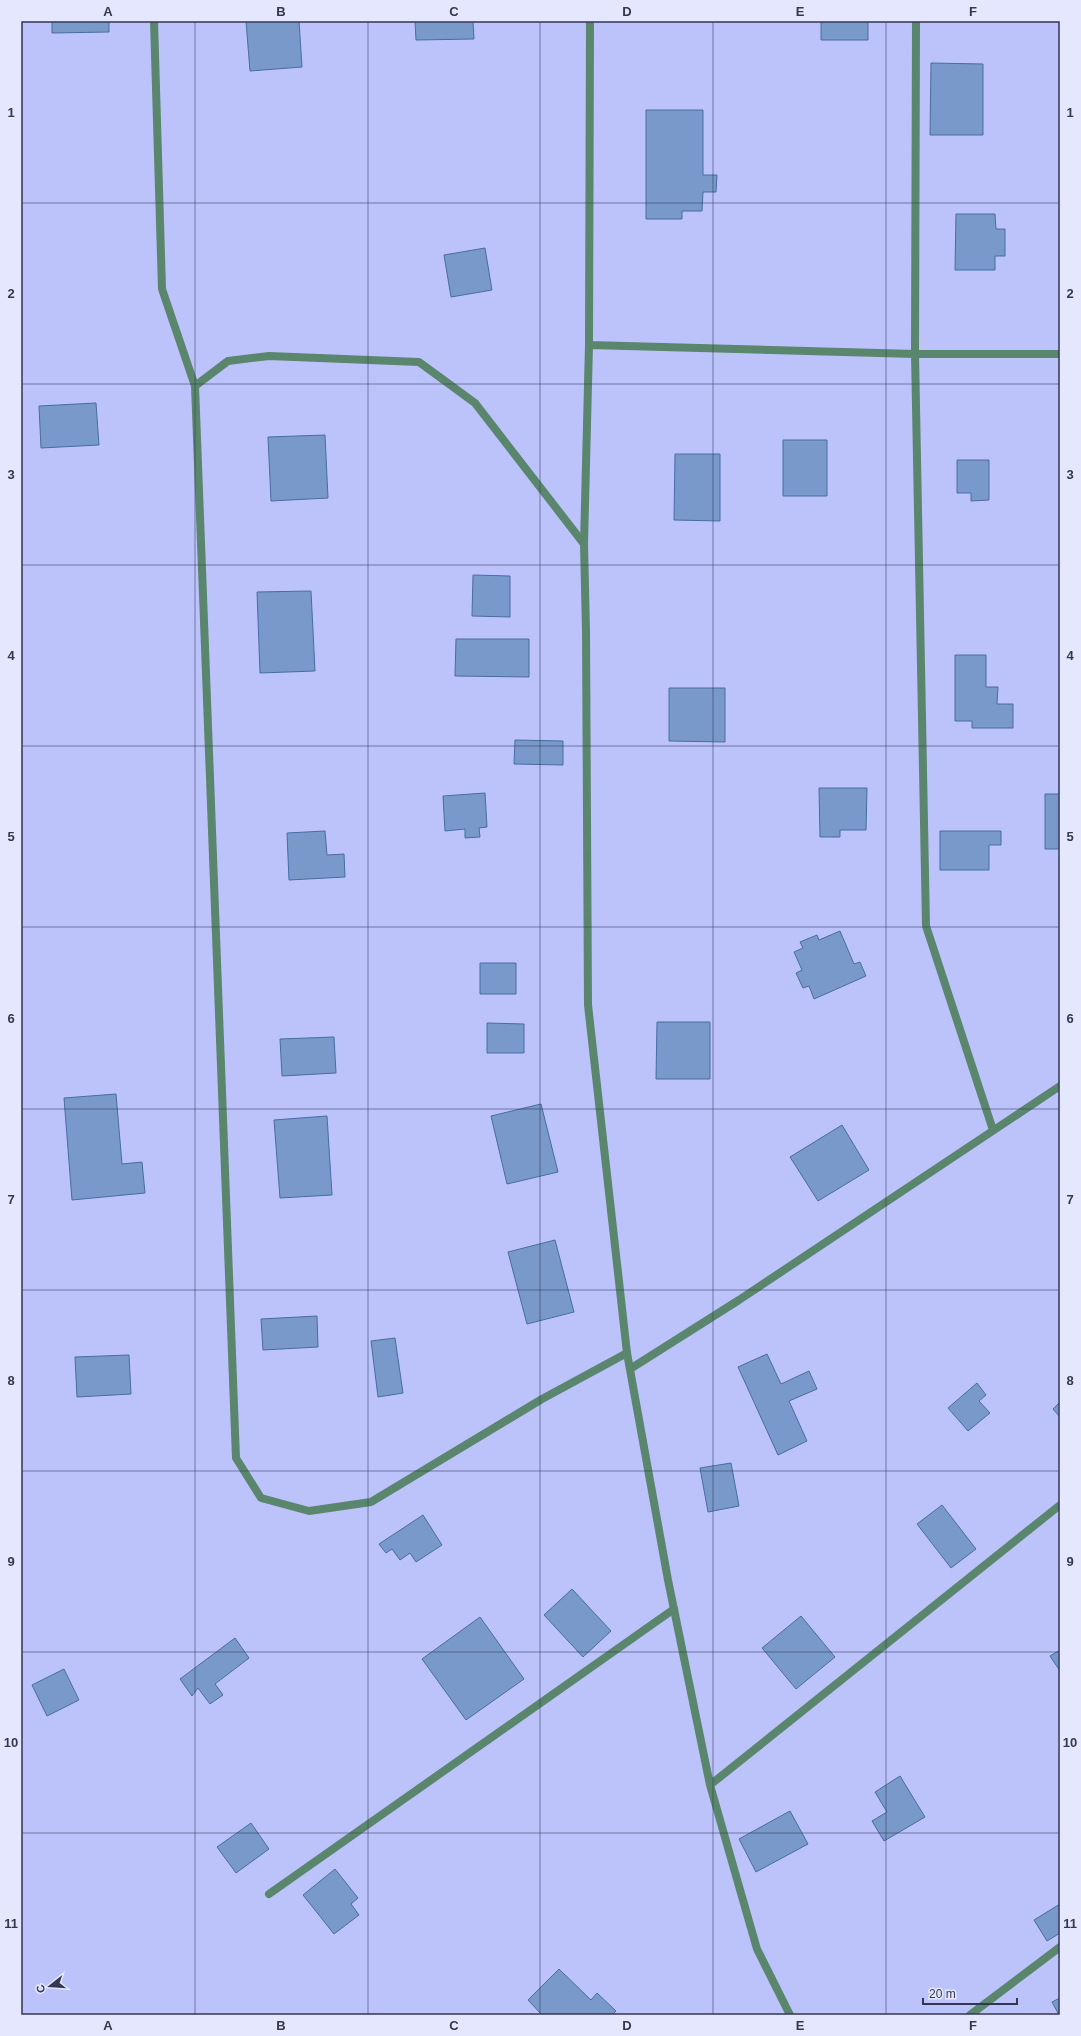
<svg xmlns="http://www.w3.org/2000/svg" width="1081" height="2036" viewBox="0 0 1081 2036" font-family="Helvetica,sans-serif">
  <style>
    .building { fill: #7999ca; stroke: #486ca4 }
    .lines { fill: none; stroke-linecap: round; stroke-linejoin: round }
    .lane { stroke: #59866c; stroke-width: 8 }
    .street { stroke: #59866c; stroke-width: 8 }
    .grid { fill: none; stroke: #343753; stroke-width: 1; stroke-opacity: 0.55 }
    .neatline { fill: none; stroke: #343753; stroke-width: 1.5 }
    .grid-label { font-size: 13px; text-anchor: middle; font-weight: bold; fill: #343753 }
  </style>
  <rect width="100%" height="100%" fill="#bcc3fb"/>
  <path class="building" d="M52,21H109V32L52,33Z
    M246,21H299L302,67L250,71Z
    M415,21H473L474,39L416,40Z
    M821,21H868V40H821Z
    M931,63L983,64V135H930Z
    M646,110H703V175H717L716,192H703L702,211H682V219H646Z
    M956,214H995L996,229H1005V256H995V270H955Z
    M485,248L492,290L451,297L444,255Z
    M96,403L99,445L41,448L39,406Z
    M325,435L328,498L271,501L268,437Z
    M783,440H827V496H783Z
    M675,454H720V521L674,520Z
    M957,460H989V500L971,501V493H957Z
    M473,575L510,576V617L472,616Z
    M311,591L315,671L260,673L257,592Z
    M456,639H529V677L455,676Z
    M955,655H986V687H998L997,704H1013V728H972V721H955Z
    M669,688H725V742L669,741Z
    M515,740L563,741V765L514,764Z
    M819,788H867L866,830H840V837H820Z
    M485,793L487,827L479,828L480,837L465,838V829L445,831L443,796Z
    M1045,794H1060V849H1045Z
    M325,831L327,855L344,854L345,877L289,880L287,833Z
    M940,831H1001V845H989V870H940Z
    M840,931L854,964L860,962L866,976L814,999L809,986L803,988L796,973L802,970L794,952L803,948L800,942L817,935L819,940Z
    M480,963H516V994H480Z
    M657,1022H710V1079H656Z
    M487,1023L524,1024V1053H487Z
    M334,1037L336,1073L282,1076L280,1039Z
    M116,1094L122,1164L142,1162L145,1193L72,1200L64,1098Z
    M541,1104L558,1172L507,1184L491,1116Z
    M327,1116L332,1195L280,1198L274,1120Z
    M842,1125L869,1170L818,1201L790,1157Z
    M555,1240L574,1312L527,1324L508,1252Z
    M317,1316L318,1347L263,1350L261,1319Z
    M395,1338L403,1393L378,1397L371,1341Z
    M767,1354L781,1384L809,1371L817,1389L789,1401L807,1441L778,1455L738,1367Z
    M129,1355L131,1394L77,1397L75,1357Z
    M977,1383L986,1395L979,1401L990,1413L968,1431L948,1408Z
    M1060,1402V1417L1053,1409Z
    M731,1463L739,1506L708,1512L700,1468Z
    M942,1505L976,1549L951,1568L917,1524Z
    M423,1515L442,1545L416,1562L410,1553L400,1560L392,1549L386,1553L379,1544Z
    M572,1589L611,1631L583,1657L544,1615Z
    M801,1616L835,1657L796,1689L762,1648Z
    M480,1617L524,1679L466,1720L422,1659Z
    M235,1638L249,1658L215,1684L223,1695L210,1704L198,1688L192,1696L180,1679Z
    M1060,1650V1671L1050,1656Z
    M64,1669L79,1700L47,1716L32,1685Z
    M900,1776L925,1817L884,1841L872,1821L887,1812L875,1792Z
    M790,1811L808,1844L756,1872L739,1839Z
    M251,1823L269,1849L236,1873L217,1847Z
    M335,1869L358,1898L351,1904L359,1915L334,1934L303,1895Z
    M1060,1904V1933L1047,1941L1034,1920Z
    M559,1969L591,2000L597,1993L616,2011L612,2015H542L528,2000Z
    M1060,1998V2015H1059L1052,2002Z"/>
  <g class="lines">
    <path class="lane" d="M154,21L162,289L195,386L236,1458L261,1498L309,1511L371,1502L542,1399L627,1353
      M195,386L228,361L269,356L419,362L475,403L584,544
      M269,1894L674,1609"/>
    <path class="street" d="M590,21L589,345L584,544L586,631L588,1005L627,1353L668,1580L710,1785L757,1949L790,2015
      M916,21L915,354L926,926L993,1130
      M589,345L915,354H1060
      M630,1369L739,1300L1060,1086
      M710,1785L1060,1505
      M970,2015L1060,1947"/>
  </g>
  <path class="grid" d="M195,21V2015M368,21V2015M540,21V2015M713,21V2015M886,21V2015M21,203H1060M21,384H1060M21,565H1060M21,746H1060M21,927H1060M21,1109H1060M21,1290H1060M21,1471H1060M21,1652H1060M21,1833H1060"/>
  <rect width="1081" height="2036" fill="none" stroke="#e4e7fd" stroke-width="44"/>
  <g transform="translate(50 1986) rotate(253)" stroke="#e4e7fd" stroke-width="3" paint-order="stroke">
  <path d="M0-3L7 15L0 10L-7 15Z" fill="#343753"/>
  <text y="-6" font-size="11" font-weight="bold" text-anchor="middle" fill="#343753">С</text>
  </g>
  <path d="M923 1998v6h94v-6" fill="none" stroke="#343753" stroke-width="2"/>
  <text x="929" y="1998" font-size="12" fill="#343753" stroke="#e4e7fd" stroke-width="3" paint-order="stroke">20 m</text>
  <rect x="22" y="22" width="1037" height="1992" class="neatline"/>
  <g class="grid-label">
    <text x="108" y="16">A</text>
    <text x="281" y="16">B</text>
    <text x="454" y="16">C</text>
    <text x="627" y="16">D</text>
    <text x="800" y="16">E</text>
    <text x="973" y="16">F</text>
    <text x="11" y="117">1</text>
    <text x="1070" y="117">1</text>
    <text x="11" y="298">2</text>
    <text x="1070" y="298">2</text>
    <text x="11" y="479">3</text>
    <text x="1070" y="479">3</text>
    <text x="11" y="660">4</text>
    <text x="1070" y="660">4</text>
    <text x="11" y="841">5</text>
    <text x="1070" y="841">5</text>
    <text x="11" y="1023">6</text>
    <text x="1070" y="1023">6</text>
    <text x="11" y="1204">7</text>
    <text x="1070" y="1204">7</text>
    <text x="11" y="1385">8</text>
    <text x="1070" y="1385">8</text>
    <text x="11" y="1566">9</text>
    <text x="1070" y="1566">9</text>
    <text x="11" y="1747">10</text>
    <text x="1070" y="1747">10</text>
    <text x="11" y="1928">11</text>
    <text x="1070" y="1928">11</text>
    <text x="108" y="2030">A</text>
    <text x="281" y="2030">B</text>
    <text x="454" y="2030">C</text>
    <text x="627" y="2030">D</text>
    <text x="800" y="2030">E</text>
    <text x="973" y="2030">F</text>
  </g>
</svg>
